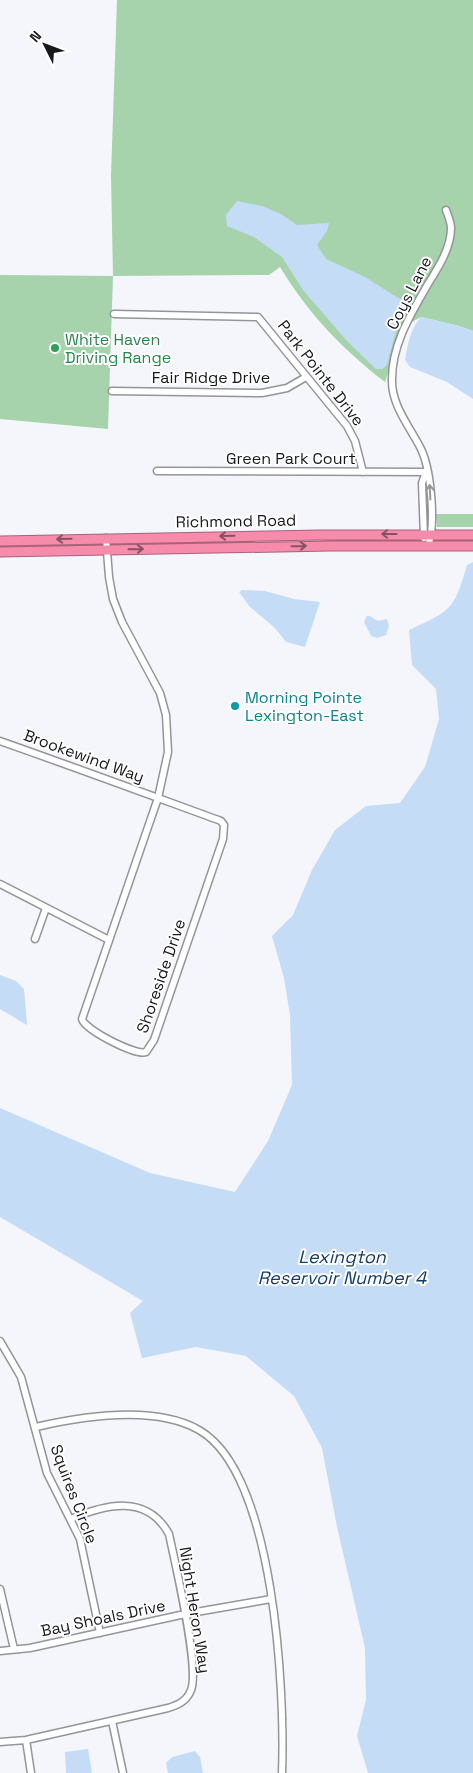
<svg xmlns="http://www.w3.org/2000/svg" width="473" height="1773" viewBox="0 0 473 1773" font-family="'Space Grotesk',sans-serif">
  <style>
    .green { fill: #a6d3ab }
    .water { fill: #c5dcf7 }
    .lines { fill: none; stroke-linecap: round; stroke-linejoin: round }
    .minor-casing { stroke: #94949b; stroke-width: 9 }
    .highway-casing { stroke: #a86379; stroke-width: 11 }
    .minor { stroke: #fff; stroke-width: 6 }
    .highway { stroke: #f68bac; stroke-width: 9 }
    .oneway { stroke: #979798 }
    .oneway2 { stroke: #875263 }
    .leisure-dot { fill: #2e9e5b; stroke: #fff; stroke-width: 2 }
    .culture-dot { fill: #0f9aa8; stroke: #fff; stroke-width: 2 }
    .labels { text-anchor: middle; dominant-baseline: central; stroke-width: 4; stroke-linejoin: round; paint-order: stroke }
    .street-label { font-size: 16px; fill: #18181a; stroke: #fff }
    .leisure-label { font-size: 16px; fill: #27864d; stroke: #fff; text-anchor: start }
    .culture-label { font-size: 16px; fill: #0d838f; stroke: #fff; text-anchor: start }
    .water-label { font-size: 18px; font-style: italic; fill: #153d66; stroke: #fff }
  </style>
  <rect width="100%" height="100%" fill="#f5f5fc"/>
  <path class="green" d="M117,0H473V331L459,326L421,317L403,327L385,382C343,350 307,312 280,267L269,275L113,276L108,429L0,419V275L113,276L111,175Z
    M436,514H473V527H437Z"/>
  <path class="water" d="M237,201L262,206L281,214L297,225L329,223L327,231L317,245L326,259L365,277L403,301L406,307L397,327L387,365L382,369H376L347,341L303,290L282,257L254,237L227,226L226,215Z
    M421,317L459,326L473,331V399L447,382L410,367L405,360C408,344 410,329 421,317Z
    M473,562V1773H368L357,1736L366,1699L365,1648L337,1527L322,1448L294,1396L246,1356L196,1347L142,1358L130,1313L143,1301L0,1217V1108L150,1173L235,1192L268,1141L292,1085L290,1015L284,978L272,936L293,915L312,870L335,830L366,806L400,803L425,767L439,719L436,689L412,665L409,630C450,611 454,611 467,565Z
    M242,590L265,591L294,599L320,602L305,647L286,642L275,628L250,607L239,592Z
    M367,616H370L378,621L387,619L389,626L386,635L377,638L371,636L364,622Z
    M0,975L16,981L24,989L27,1025L0,1009Z
    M88,1749L92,1773H66L65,1752Z
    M195,1751L200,1757L203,1773H168L166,1763L172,1757Z"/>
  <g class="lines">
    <defs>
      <path id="minor" d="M114,314L258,317L347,426L355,441L363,472
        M112,391L262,393L287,388L306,377
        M157,471L426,472
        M424,538L422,483L426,472
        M428,546C436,524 431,470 421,449C410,427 391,405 392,379C392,344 411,314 428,284C438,268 451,248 451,228C451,222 448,216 446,210
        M0,741C74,767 147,794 221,821L224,825L223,839L154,1040L146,1052C136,1056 85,1030 82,1019L158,798L168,752L166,715L160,693L122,622L113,599L109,577L106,538
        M0,884L109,940
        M35,939L46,908
        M0,1341L21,1377L47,1473L80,1539L100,1633
        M36,1427C84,1416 155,1405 199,1430C275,1473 285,1693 282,1773
        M0,1589L14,1649
        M0,1651L30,1648L185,1614L271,1599
        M112,1721L123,1773
        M26,1740L31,1773
        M0,1742L26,1740L168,1708C178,1705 187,1701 191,1690C200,1668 175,1563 169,1534C147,1494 106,1504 71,1519"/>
      <path id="highway" d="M0,541L319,535H473
        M0,552L332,546H473"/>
    </defs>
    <use href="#minor" class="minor-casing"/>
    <use href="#highway" class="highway-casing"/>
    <use href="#minor" class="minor"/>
    <use href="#highway" class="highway"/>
  </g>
  <defs><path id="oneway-shaft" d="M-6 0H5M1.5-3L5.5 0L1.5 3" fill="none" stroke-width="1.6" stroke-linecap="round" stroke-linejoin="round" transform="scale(1.25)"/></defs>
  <use class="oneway" href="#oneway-shaft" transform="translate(430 492) rotate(-93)"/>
  <g class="oneway2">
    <use href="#oneway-shaft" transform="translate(389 534) rotate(180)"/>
    <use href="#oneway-shaft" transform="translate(227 536) rotate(179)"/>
    <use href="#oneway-shaft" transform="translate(64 539) rotate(179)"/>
    <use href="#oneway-shaft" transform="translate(299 546) rotate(-1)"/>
    <use href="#oneway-shaft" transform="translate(136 549) rotate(-1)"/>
  </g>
  <circle class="leisure-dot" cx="55" cy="348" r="5"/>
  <circle class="culture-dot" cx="235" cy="706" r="5"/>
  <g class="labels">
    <g class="street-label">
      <text transform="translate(409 293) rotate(-63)">Coys Lane</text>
      <text transform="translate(321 373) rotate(52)">Park Pointe Drive</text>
      <text x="211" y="377">Fair Ridge Drive</text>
      <text x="291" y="458">Green Park Court</text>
      <text transform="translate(236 521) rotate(-1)">Richmond Road</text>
      <text transform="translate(84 756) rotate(20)">Brookewind Way</text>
      <text transform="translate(161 976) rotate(-71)">Shoreside Drive</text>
      <text transform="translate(74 1494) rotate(69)">Squires Circle</text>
      <text transform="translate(195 1610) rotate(81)">Night Heron Way</text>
      <text transform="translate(103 1618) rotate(-12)">Bay Shoals Drive</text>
    </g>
    <g class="leisure-label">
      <text x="65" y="339">White Haven<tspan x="65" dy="18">Driving Range</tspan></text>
    </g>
    <g class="culture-label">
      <text x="245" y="697">Morning Pointe<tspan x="245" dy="18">Lexington-East</tspan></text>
    </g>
    <g class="water-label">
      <text x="342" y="1256">Lexington<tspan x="342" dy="21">Reservoir Number 4</tspan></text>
    </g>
  </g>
  <g transform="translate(45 45) rotate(312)" stroke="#ffffff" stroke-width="4" paint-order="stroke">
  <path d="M0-4L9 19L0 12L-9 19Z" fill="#18181a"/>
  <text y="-8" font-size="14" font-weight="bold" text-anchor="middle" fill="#18181a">N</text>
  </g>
</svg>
